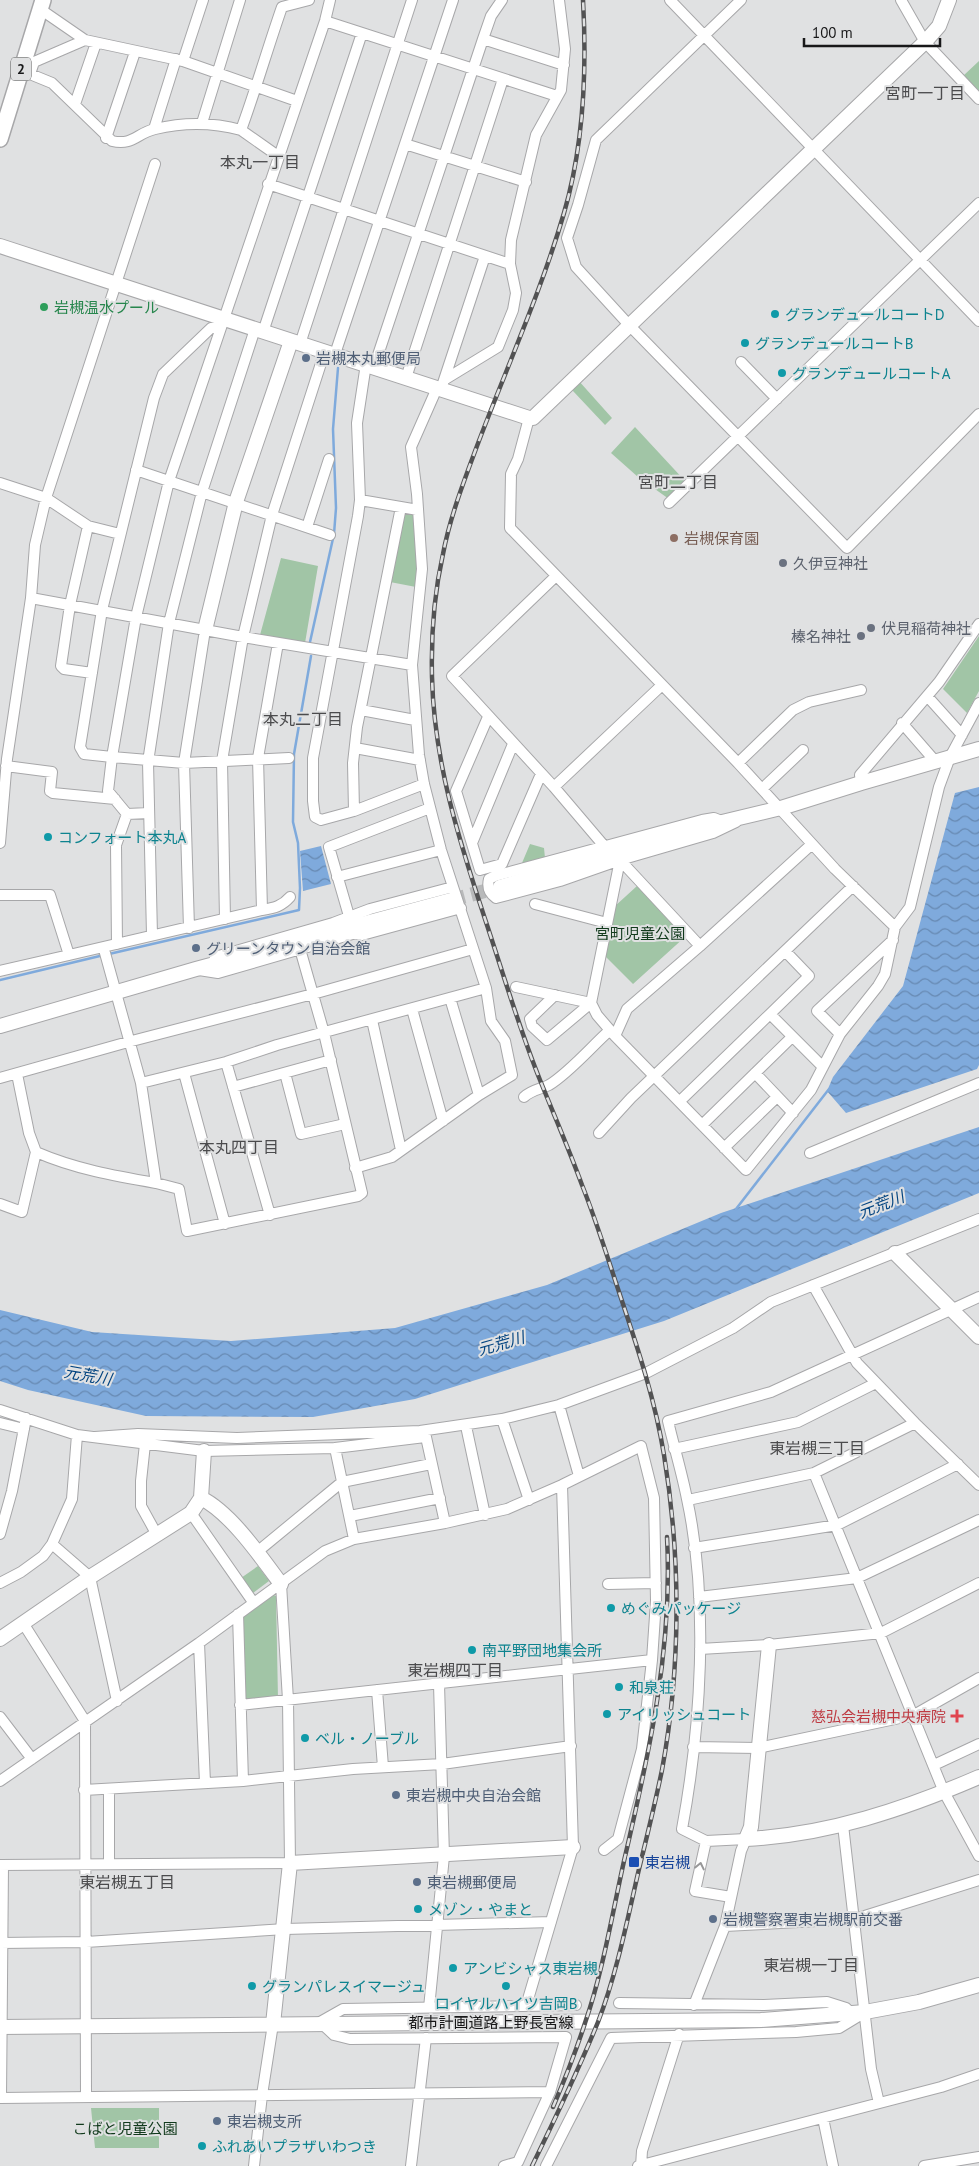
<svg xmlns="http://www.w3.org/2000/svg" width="979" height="2166" viewBox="0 0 979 2166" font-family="'PT Sans','Noto Sans JP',sans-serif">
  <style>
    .park { fill: #a1c5a6 }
    .water { fill: url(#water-waves) }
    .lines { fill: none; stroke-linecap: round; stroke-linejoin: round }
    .stream { stroke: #7faadc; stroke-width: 2.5 }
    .secondary-tunnel { stroke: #b8b9ba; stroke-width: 14; stroke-dasharray: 14 7; stroke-linecap: butt }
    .street-casing { stroke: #a7a7a9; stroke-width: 12 }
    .secondary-casing { stroke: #a7a7a9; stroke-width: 16 }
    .primary-casing { stroke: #a7a7a9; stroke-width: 18 }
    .street { stroke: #fff; stroke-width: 10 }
    .secondary { stroke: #fff; stroke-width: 14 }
    .primary { stroke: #fff; stroke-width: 15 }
    .rail-casing { stroke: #525253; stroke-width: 4.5 }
    .rail { stroke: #e0e1e2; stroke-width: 2.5; stroke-dasharray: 8; stroke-linecap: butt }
    .oneway { stroke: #979798 }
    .leisure-dot { fill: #2e9e5b; stroke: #e0e1e2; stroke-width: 2 }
    .culture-dot { fill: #0f9aa8; stroke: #e0e1e2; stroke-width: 2 }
    .service-dot { fill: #5c6f8a; stroke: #e0e1e2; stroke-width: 2 }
    .education-dot { fill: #8d6e63; stroke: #e0e1e2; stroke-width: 2 }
    .worship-dot { fill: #6b7280; stroke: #e0e1e2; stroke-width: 2 }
    .health-dot { fill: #e0444e; stroke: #e0e1e2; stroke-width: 2 }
    .transit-dot { fill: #1a4fb4; stroke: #e0e1e2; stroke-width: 2 }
    .labels { text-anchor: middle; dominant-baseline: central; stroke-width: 4; stroke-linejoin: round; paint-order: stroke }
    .shield { fill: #e0e1e2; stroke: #545455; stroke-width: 1 }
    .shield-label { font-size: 14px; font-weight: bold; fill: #181819 }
    .leisure-label { font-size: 15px; fill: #27864d; stroke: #e0e1e2; text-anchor: start }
    .culture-label { font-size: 15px; fill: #0d838f; stroke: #e0e1e2; text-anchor: start }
    .service-label { font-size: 15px; fill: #4e5e75; stroke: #e0e1e2; text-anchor: start }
    .education-label { font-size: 15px; fill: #785e54; stroke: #e0e1e2; text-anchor: start }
    .worship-label { font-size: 15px; fill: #5b616d; stroke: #e0e1e2; text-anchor: start }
    .park-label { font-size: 15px; fill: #113a1c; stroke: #e0e1e2 }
    .health-label { font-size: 15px; fill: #be3a42; stroke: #e0e1e2; text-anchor: end }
    .transit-label { font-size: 15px; fill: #164399; stroke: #e0e1e2; text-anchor: start }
    .street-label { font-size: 15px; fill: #181819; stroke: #e0e1e2 }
    .neighbourhood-label { font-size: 16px; fill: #4b4b4d; stroke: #e0e1e2 }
    .water-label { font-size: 16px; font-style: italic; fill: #034480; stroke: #e0e1e2 }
  </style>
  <defs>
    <pattern id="water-waves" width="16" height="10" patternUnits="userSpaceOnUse" patternTransform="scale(1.25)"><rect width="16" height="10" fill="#7faadc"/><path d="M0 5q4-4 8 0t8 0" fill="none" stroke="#6789b2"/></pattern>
  </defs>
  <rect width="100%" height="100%" fill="#e0e1e2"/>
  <path class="park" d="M979,61V92L963,76Z
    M578,380L612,418L605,425L573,391L574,384Z
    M635,427L686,482L669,499L638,477L611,453Z
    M403,512L414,514L418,563L416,587L390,582Z
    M281,558L318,566L305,643L260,635Z
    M979,636V691L967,713L943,689Z
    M530,844L544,848L545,858L522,863Z
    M637,886L686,936L633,984L604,955L614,907Z
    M258,1566L269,1581L253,1593L241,1578Z
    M274,1595L276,1596L278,1699L247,1702L245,1699L243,1617Z
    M91,2108H159V2148H95Z"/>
  <path class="water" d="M979,787V1065L977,1069L846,1113L827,1091L833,1077L903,986L955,793Z
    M321,846L331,884L303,891L300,851Z
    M979,1127V1193L664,1321L415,1399L313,1417L146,1416L28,1390L0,1381V1310L92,1332L231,1341L395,1328L547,1285L721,1213Z"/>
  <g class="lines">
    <path class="stream" d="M310,642L334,534L336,508L333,429L338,368
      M109,954L299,910L300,888L298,843L293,822L294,754L311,656
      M0,980L104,955
      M736,1209L829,1089"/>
    <path class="secondary-tunnel" d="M451,900L500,887"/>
    <defs>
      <path id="street" d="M670,0L979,321
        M741,0L596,140L578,205L567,238L576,267L629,325L847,548L979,414
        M901,0L925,42L979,99
        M40,9L85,40
        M325,21L557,96
        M483,39L564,65
        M183,61L203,0
        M297,101L183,61L85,40L34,62L30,74L52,83L112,141C133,146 137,133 155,129C184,122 212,122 241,130C256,89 268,47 282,7L309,0
        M75,104L96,43
        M202,123L240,0
        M154,129L176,59
        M241,130L278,156
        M106,138L135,52
        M405,144L526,182
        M268,184L510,264
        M263,332L362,33
        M300,344L412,0
        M335,354L453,0
        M741,362L777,399
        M366,364L357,423L360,500L358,516L313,758V801L315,817L321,820L354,811L424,784
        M374,367L483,39L491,16L502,0
        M406,378L503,79
        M444,380L498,347L513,310L516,293L510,264L511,240L536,135L561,90L565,49L559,0
        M443,383L485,256
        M529,418L518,459L511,474L510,528L738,763L835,869L895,927
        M136,470L330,535
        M0,483L46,498L88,526L120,534
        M360,500L418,510
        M669,503L979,203
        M88,526L70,605L61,666L64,669L92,673
        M307,527L329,459
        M556,576L452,676L554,787L605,847
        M31,598L243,637L412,665
        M927,696L962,735
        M361,710L415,720
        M488,717L456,791L480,870L502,864L541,774
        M902,723L935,761
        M355,748L420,760
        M289,758L184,763L112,757L136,617L169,481L325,21L330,0
        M738,763L793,710L809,702L861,690
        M6,766L52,772L50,791L53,793L115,799
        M861,783L860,775L939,682L979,624
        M554,787L662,685
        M762,789L803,750
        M354,811L353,763L357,727L401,507
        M127,814L149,813
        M719,820L714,818L702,820L495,876L489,879C487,887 489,893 496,898L560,881L620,860L713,833L736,822
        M0,843L7,759L31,598L35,545L46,498L155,164
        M472,843L513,744
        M620,860L591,1003L597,1015L615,1036L746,1170L811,1090L840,1034L878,986L885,974L895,927L910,907L939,787L950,757L979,703
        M620,860L700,946
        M337,877L441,850
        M0,895H50L69,955L262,910L258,758L278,643
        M535,904L607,923
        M262,910C275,908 282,906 290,897
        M349,916L329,847L430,808
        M225,919L222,761L243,637L272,515L325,351
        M189,928L184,763L205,630
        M152,935L148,762L169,623L202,492L255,329
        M117,944L116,845L127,814L108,791L112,757L84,754L80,747L102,610L154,398L163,374L211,328L221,327
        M785,951L809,976L770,1014L823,1067
        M105,953L141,1083L156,1183L179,1189L187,1231L358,1196L362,1193L324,1033L300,949
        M215,957L333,923L370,909L453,887
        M199,970L218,973L356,933L362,935L461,908
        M0,971L69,955
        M516,987L591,1003
        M555,995L530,1019L532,1026L547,1040L591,1003
        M450,998L479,1095
        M412,1009L443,1121
        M372,1020L401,1150
        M840,1034L817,1011L893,940
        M615,1036L627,1009L700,946L812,844
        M226,1062L270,1215
        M184,1073L225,1224
        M285,1073L301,1134L345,1124
        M755,1073L793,1113
        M0,1078L128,1042L313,994L473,949
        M141,1083L226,1062L277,1045L486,988
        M233,1087L331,1060
        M524,1097C531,1090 541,1089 549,1085C569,1073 592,1046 610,1030
        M680,1101L770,1014
        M702,1125L792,1037
        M599,1133L631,1098L853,886
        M724,1148L777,1097
        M36,1152C75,1169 115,1176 156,1183
        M810,1153L979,1083
        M355,1168L392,1157L479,1095L512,1075L505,1041L491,1021L486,988L441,850L424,784L419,755L412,665L422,569L417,494L411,447L437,388
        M0,1204L22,1212L36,1152L29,1133L17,1074
        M813,1285L857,1363L915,1423L979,1485
        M559,1405L579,1476
        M0,1410L77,1435L204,1451L335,1448L425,1437
        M502,1419L529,1500
        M0,1423L24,1429
        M466,1426L485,1515
        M95,1437L138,1434L237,1438L420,1431L502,1419L559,1405L646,1373L733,1328L771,1302L979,1219
        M426,1437L445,1523
        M145,1444L141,1481V1506L157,1535
        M335,1448L354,1539
        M674,1449L798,1422L876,1383
        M814,1473L944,1792L979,1856
        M688,1500L814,1473L915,1423
        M191,1513L253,1602
        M350,1516L440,1498
        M0,1534L12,1491L26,1418
        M52,1544L90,1577L117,1701
        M694,1548L837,1525L958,1464
        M257,1552L342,1482L431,1464
        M0,1583L21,1572L43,1556L52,1544L72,1499L77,1435
        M608,1584L656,1583
        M699,1597L857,1578L979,1520
        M238,1614L243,1781
        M23,1623L85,1721L86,2097
        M199,1643L205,1783
        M700,1649L769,1645L881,1633L979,1583
        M377,1690L383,1767
        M0,1717L32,1759
        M693,1747L758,1748L914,1715L979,1678
        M934,1765L979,1744
        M0,1781L199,1643L325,1551L354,1539L445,1523L507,1509L562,1485L641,1446L654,1498L656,1601L652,1660L240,1705
        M109,1789V1863
        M84,1790L243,1781L353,1769L442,1764L571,1746
        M843,1825L871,2069L879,2103
        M706,1841L695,1891L731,1897
        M604,1850L618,1839L642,1749L652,1660
        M0,1865L290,1863L288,1700L281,1584
        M725,1926L855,1919L979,1880
        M0,1943L86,1942L285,1929L551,1922
        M619,2003L764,2005L827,2002L846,2008L851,2013
        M694,2005L725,1926L741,1851L746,1839L706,1841L682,1829C701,1727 709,1601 687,1499C682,1473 674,1447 668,1421L771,1392L979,1297
        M526,2006L573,1847L562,1485
        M429,2008L444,1856L439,1684
        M0,2098L550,2092
        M1,2098L3,1865
        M823,2118L833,2166
        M254,2166L262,2095L273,2024
        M411,2166L426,2038
        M504,2166L518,2162L550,2092L566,2037L350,2039L334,2035L320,2022L343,2009L576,2005
        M546,2166L611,2038L796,2032L839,2028L862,2014
        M638,2166L941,2087L979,2074
        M641,2166L642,2151L679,2034
        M924,2166L979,2157"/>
      <path id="secondary" d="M0,246L529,418H533L925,42L939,26L949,0
        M205,630L236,502L291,341
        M500,887L722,822L781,808L861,783L979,749
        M0,1026L196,969L451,900
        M895,1253L979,1337
        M201,1498C231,1513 261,1557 281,1584
        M0,1639L90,1577L191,1513L201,1498L204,1451
        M769,1645L751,1827L746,1839C828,1835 905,1809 979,1777
        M273,2024L290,1863L573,1847
        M0,2027L761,2020L865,2012L919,2002L979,1985"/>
      <path id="primary" d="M0,139L43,0"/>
    </defs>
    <use href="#street" class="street-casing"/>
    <use href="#secondary" class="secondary-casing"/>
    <use href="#primary" class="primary-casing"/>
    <use href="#street" class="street"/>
    <use href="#secondary" class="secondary"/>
    <use href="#primary" class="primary"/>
    <defs>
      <path id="rail" d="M553,2107C565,2079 576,2051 585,2023C603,1971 612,1915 624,1861C649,1754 673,1648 667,1537
        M532,2166C555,2119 578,2071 598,2022C617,1973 627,1921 639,1869C647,1836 655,1804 662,1770C681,1667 681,1558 664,1455C655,1399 637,1346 619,1292C607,1256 596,1220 582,1185C569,1149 554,1115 540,1080C519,1028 503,973 485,919C459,840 434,762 432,677C431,636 434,594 443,554C450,517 464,481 477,446C506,369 541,292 564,213C584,144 587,71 583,0"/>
    </defs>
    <use href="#rail" class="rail-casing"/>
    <use href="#rail" class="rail"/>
  </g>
  <defs><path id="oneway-chevron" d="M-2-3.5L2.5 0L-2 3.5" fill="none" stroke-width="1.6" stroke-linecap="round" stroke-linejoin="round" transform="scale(1.25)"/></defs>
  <use class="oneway" href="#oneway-chevron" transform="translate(700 1866) rotate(-78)"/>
  <circle class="leisure-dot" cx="44" cy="307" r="5"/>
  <g class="culture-dot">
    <circle cx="775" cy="314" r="5"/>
    <circle cx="745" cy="343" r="5"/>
    <circle cx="782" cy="373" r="5"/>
    <circle cx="48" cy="837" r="5"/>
    <circle cx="611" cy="1608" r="5"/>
    <circle cx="472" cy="1650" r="5"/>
    <circle cx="619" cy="1687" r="5"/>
    <circle cx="607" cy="1714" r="5"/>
    <circle cx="305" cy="1738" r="5"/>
    <circle cx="418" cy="1909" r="5"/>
    <circle cx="453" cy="1968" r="5"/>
    <circle cx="252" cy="1986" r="5"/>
    <circle cx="506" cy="1986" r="5"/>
    <circle cx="202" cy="2146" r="5"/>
  </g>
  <g class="service-dot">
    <circle cx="306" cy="358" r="5"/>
    <circle cx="196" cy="948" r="5"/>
    <circle cx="396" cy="1795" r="5"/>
    <circle cx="417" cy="1882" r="5"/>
    <circle cx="713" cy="1919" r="5"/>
    <circle cx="217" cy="2121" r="5"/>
  </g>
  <circle class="education-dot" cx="674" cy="538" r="5"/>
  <g class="worship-dot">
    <circle cx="783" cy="563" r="5"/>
    <circle cx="871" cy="628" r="5"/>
    <circle cx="861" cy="636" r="5"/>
  </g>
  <path class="health-dot" d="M954.5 1708.5h5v5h5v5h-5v5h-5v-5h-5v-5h5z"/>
  <rect class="transit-dot" x="628" y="1856" width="12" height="12" rx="2.5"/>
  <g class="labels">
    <rect class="shield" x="11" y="57.5" width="20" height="23" rx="4"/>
    <g class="shield-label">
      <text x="21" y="69">2</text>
    </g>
    <g class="leisure-label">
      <text x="54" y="307">岩槻温水プール</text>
    </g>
    <g class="culture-label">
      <text x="785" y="314">グランデュールコートD</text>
      <text x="755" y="343">グランデュールコートB</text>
      <text x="792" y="373">グランデュールコートA</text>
      <text x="58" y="837">コンフォート本丸A</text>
      <text x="621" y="1608">めぐみパッケージ</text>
      <text x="482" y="1650">南平野団地集会所</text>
      <text x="629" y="1687">和泉荘</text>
      <text x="617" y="1714">アイリッシュコート</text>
      <text x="315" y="1738">ベル・ノーブル</text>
      <text x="428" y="1909">メゾン・やまと</text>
      <text x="463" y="1968">アンビシャス東岩槻</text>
      <text x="262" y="1986">グランパレスイマージュ</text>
      <text x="506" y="2003" text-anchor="middle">ロイヤルハイツ吉岡B</text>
      <text x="212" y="2146">ふれあいプラザいわつき</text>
    </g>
    <g class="service-label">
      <text x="316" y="358">岩槻本丸郵便局</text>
      <text x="206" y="948">グリーンタウン自治会館</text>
      <text x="406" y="1795">東岩槻中央自治会館</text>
      <text x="427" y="1882">東岩槻郵便局</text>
      <text x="723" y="1919">岩槻警察署東岩槻駅前交番</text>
      <text x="227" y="2121">東岩槻支所</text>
    </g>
    <g class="education-label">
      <text x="684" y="538">岩槻保育園</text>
    </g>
    <g class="worship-label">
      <text x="793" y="563">久伊豆神社</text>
      <text x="881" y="628">伏見稲荷神社</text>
      <text x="851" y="636" text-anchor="end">榛名神社</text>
    </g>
    <g class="park-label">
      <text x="640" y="933">宮町児童公園</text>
      <text x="125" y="2128">こばと児童公園</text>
    </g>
    <g class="health-label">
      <text x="946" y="1716">慈弘会岩槻中央病院</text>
    </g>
    <g class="transit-label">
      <text x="645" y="1862">東岩槻</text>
    </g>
    <g class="street-label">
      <text x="491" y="2022">都市計画道路上野長宮線</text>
    </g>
    <g class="neighbourhood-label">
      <text x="925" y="93">宮町一丁目</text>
      <text x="260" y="162">本丸一丁目</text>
      <text x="678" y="482">宮町二丁目</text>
      <text x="303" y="719">本丸二丁目</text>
      <text x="239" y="1147">本丸四丁目</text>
      <text x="817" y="1448">東岩槻三丁目</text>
      <text x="455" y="1670">東岩槻四丁目</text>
      <text x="127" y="1882">東岩槻五丁目</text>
      <text x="811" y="1965">東岩槻一丁目</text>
    </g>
    <g class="water-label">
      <text transform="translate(881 1204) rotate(-21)">元荒川</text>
      <text transform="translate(501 1343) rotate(-16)">元荒川</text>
      <text transform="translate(88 1375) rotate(10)">元荒川</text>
    </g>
  </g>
  <path d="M804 38v8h136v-8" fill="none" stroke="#181819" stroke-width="2.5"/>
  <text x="812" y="38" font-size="15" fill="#181819" stroke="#e0e1e2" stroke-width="4" paint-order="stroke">100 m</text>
</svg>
